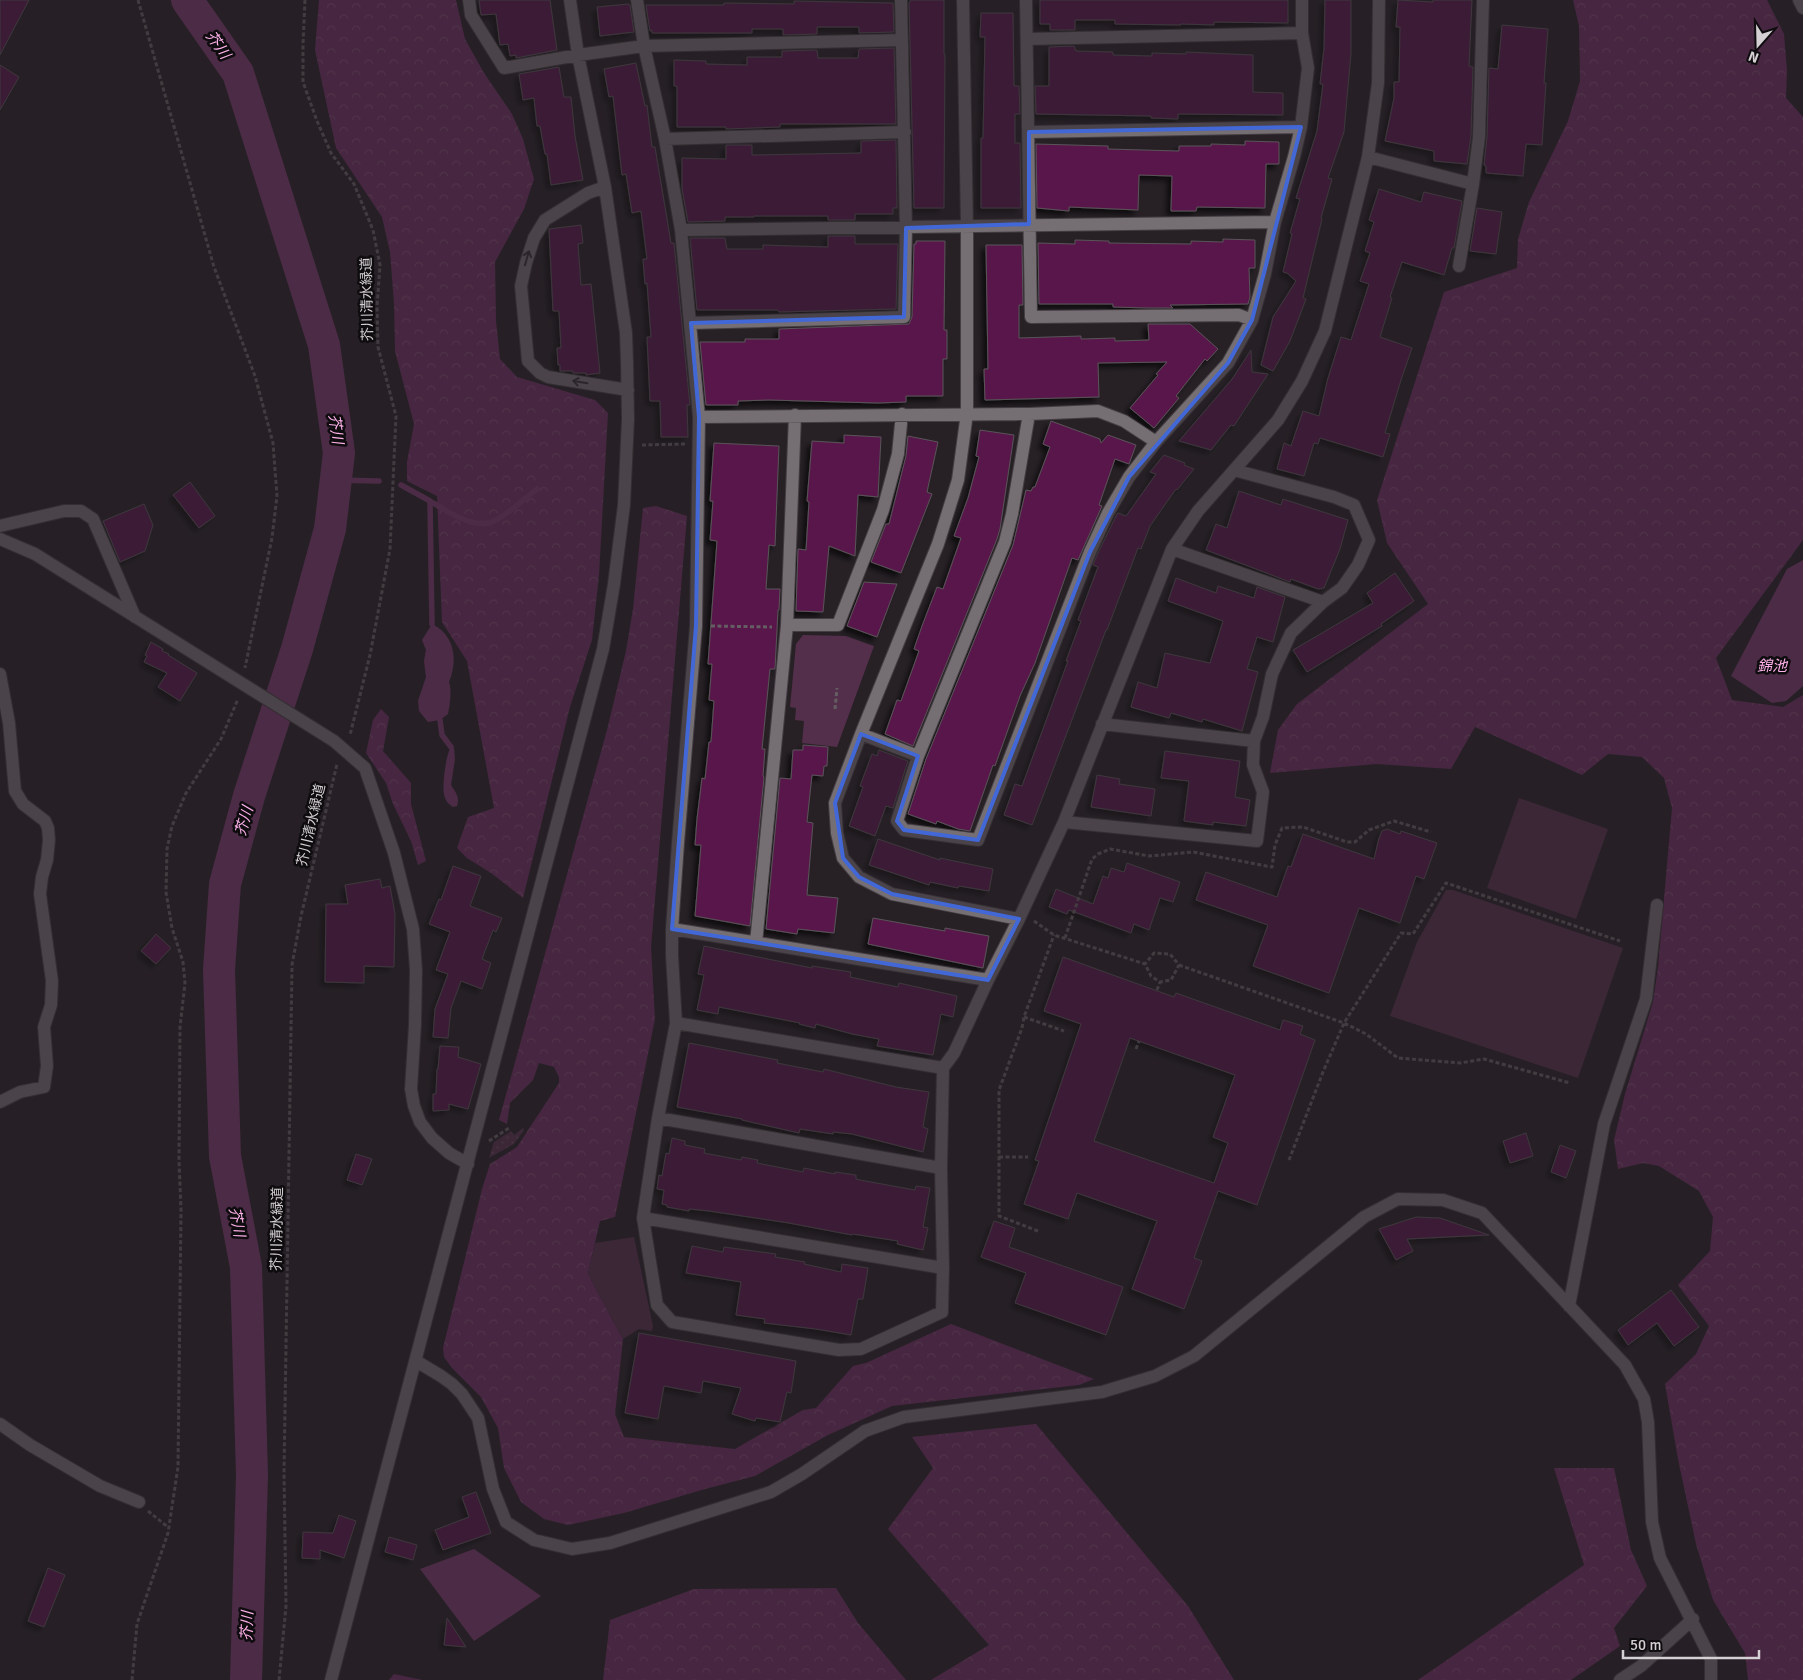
<svg xmlns="http://www.w3.org/2000/svg" width="1803" height="1680" viewBox="0 0 1803 1680" font-family="Signika,'Noto Sans JP',sans-serif">
  <style>
    .grass { fill: url(#grass-dots) }
    .forest { fill: url(#forest-crowns) }
    .park { fill: #542f4b }
    .water { fill: #79386b }
    .lines { fill: none; stroke-linecap: round; stroke-linejoin: round }
    .stream { stroke: #79386b; stroke-width: 5.5 }
    .river { stroke: #79386b; stroke-width: 32 }
    .building { fill: #58194c; stroke: #5a5358; fill-rule: evenodd; filter: url(#shadow) }
    .minor-casing { stroke: #433e42; stroke-width: 14 }
    .path { stroke: #645e63; stroke-width: 3; stroke-dasharray: 4 2.5; stroke-linecap: butt }
    .minor { stroke: #756e73; stroke-width: 12 }
    .oneway { stroke: #322e31 }
    .marked { fill: none; stroke: #4268d7; stroke-width: 4; stroke-linejoin: round }
    .labels { text-anchor: middle; dominant-baseline: central; stroke-width: 5; stroke-linejoin: round; paint-order: stroke }
    .street-label { font-size: 14px; fill: #d4d0d3; stroke: #0e0c0e }
    .water-label { font-size: 15px; font-style: italic; fill: #feb1ea; stroke: #0e0c0e }
  </style>
  <defs>
    <pattern id="grass-dots" width="8" height="8" patternUnits="userSpaceOnUse" patternTransform="scale(1.25)"><rect width="8" height="8" fill="#542f4b"/><path d="M2 2h.1M6 6h.1" fill="none" stroke="#6c4c64" stroke-width="1.8" stroke-linecap="round"/></pattern>
    <pattern id="forest-crowns" width="20" height="18" patternUnits="userSpaceOnUse" patternTransform="scale(1.25)"><rect width="20" height="18" fill="#6e2d60"/><path d="M2 6a3 3 0 1 1 6 0M12 15a3 3 0 1 1 6 0" fill="none" stroke="#824a76"/></pattern>
    <filter id="shadow"><feDropShadow dx="-4.5" dy="4.5" stdDeviation="2.5" flood-color="#0009"/></filter>
  </defs>
  <rect width="100%" height="100%" fill="#272126"/>
  <path class="grass" d="M523,1128L524,1130L514,1144L489,1158L494,1142L511,1131L514,1135Z"/>
  <path class="forest" d="M319,0H456L465,39L484,73L512,114L523,139L534,179L524,209L495,262L496,321L500,359L517,377L595,400L608,413L599,575L592,640L570,707L523,898L491,873L467,858L457,848L468,817L494,808L467,661L442,622L437,496L407,481V462L414,424L395,351L394,303L390,252L382,217L336,148L315,50Z
    M1573,0H1767L1784,34L1787,71L1786,98L1803,117V540L1716,658L1732,700L1783,707L1803,695V1680H1748L1745,1653L1713,1600L1696,1544L1678,1459L1665,1384L1696,1354L1709,1326L1678,1285L1710,1251L1713,1217L1699,1191L1659,1166L1643,1163L1618,1169L1614,1140L1625,1094L1653,1002L1658,967L1672,808L1664,778L1642,757L1608,754L1582,775L1475,727L1451,769L1377,764L1270,773L1278,730L1297,704L1428,604L1387,543L1377,500L1444,292L1517,268L1518,239L1529,202L1568,121L1580,81L1579,26Z
    M656,506L687,516L651,947L655,1019L615,1217L600,1221L588,1274L623,1339L615,1414L624,1437L735,1449L803,1410L816,1408L853,1366L866,1363L951,1324L1094,1379L1079,1385L892,1406L828,1435L755,1476L705,1489L624,1513L568,1525L544,1519L521,1502L504,1468L498,1428L481,1397L452,1368L444,1357L443,1348L482,1189L490,1164L517,1147L559,1083V1077L554,1067L539,1063L533,1080L510,1103L507,1124L499,1120L607,730L626,651L633,609L643,508Z
    M381,709L389,717L383,751L411,783V804L426,861L418,865L411,841L393,804L386,783L366,753L373,720Z
    M1036,1424L1188,1606L1234,1680H931L989,1645L888,1529L933,1468L912,1437Z
    M1554,1468H1614L1631,1550L1647,1586L1614,1628L1620,1646L1571,1680H1418L1584,1565Z
    M836,1588L858,1623L906,1680H603L610,1620L694,1589Z
    M394,1674L422,1680H389Z"/>
  <path class="park" d="M803,635L846,636L874,646L837,747L802,743L804,721L795,720L796,708L790,707L796,644Z
    M1519,798L1608,829L1576,919L1487,888Z
    M1446,890H1453L1623,948L1578,1078L1390,1016L1417,942Z
    M634,1237L653,1326L652,1331L639,1329L623,1339L588,1274L595,1243Z"/>
  <path class="water" d="M1803,560V686L1786,701L1772,703L1731,676L1787,569Z
    M432,624C455,635 458,660 449,682C452,691 450,703 448,714L440,720L428,722L419,711L418,701L426,677L424,661L426,650L422,640Z
    M451,747L454,748L455,759L451,785C456,793 460,797 457,806L453,807C448,804 445,800 444,794C442,785 446,754 451,747Z
    M474,1549L541,1596L474,1641L420,1569Z"/>
  <g class="lines">
    <path class="stream" d="M336,480L379,481
      M401,485L430,501L432,624
      M430,501C447,511 469,527 489,523C500,521 527,497 537,489
      M440,720L442,735L451,747"/>
    <path class="river" d="M187,0L238,73L324,345L339,453L330,529L297,649L249,796L225,884L219,970L225,1156L246,1267L252,1475L246,1680"/>
  </g>
  <path class="building" d="M0,0H29L0,55Z
    M479,0H550L557,50L516,58V55L510,56L508,44L500,45L496,14L481,15Z
    M911,0H944V54H945L944,208H914L909,3Z
    M1040,0H1288V23L1214,22V25L1181,24V25L1115,24V20H1075V30H1050V24H1040Z
    M1325,0H1351V53L1344,132L1328,178L1332,179L1321,218L1322,219L1303,298L1306,299L1290,341L1273,371L1261,365L1273,317L1296,281L1287,273L1283,272L1292,234L1290,233L1300,199L1296,198L1317,131L1323,84H1320L1324,48Z
    M1398,0L1433,2V0H1472L1469,66L1473,67L1471,136L1467,164L1434,161V151L1385,141L1394,98V82H1399L1400,27H1396Z
    M794,1L893,3L894,32L859,33V27H817V34L783,35V29H752V33H652V30L650,31L646,5H724V3L794,4Z
    M628,4L630,5L634,32L600,36L597,7Z
    M981,13H1013L1014,86H1019L1020,114H1015V143H1020L1021,208H981V138H983L985,37H980Z
    M1502,25L1548,29L1544,83H1546L1542,145L1526,144L1523,176L1486,173V166L1484,165L1487,137L1489,68L1498,69Z
    M1074,46L1076,51L1113,52V55L1152,56V53L1186,54V52L1253,55V92L1283,93V115L1178,114V119L1151,118V116L1036,114L1035,86H1049V47Z
    M894,48L896,124H780V127L726,129V127H677V86H674V60L706,61V64L747,65V57H782V51L817,50L818,58H858L859,49Z
    M636,63L645,106L647,105L652,147H655L671,243H674L690,405H687L688,437H661L660,401H650L647,337H651L647,283L645,284L643,259H647L641,211L632,213L626,174L622,175L613,96L609,97L604,69Z
    M0,65L19,77L0,110Z
    M559,67L564,97H571L575,136L583,180L551,185L547,154H545L540,126H537L534,98L523,100L519,74Z
    M896,140L897,208H893V214H855V220H828V216H754V217H725V221L688,222L682,189V158L726,159V145H752V155L861,153V141Z
    M1245,141L1279,142V164H1266L1265,208L1197,207L1196,211H1171L1172,176L1139,175L1138,210L1069,207V211L1037,208L1036,144L1108,146V149L1179,151V146H1211V144L1245,145Z
    M1379,189L1421,202L1424,192L1462,201L1454,248H1452L1444,275L1402,262L1390,297L1392,298L1380,337L1412,348L1401,380L1385,433L1390,434L1383,457L1320,438L1318,444L1314,443L1304,476L1277,469L1284,443L1291,446L1303,411L1319,416L1328,378L1341,337L1351,340L1369,284L1360,281L1370,253L1365,251L1374,222L1369,220Z
    M1477,208L1502,212L1496,254L1470,251Z
    M581,225L583,243L578,244L581,285L591,284L600,373L586,375V373H573V371H560V365H558L557,348H561L559,311H553L549,229Z
    M828,236H855V244H898L896,309L779,312L777,310H697L690,238H725L727,249H763V245L828,247Z
    M1223,239L1255,240V268H1249L1250,297L1248,304L1170,305L1173,308H1148L1113,307V304H1039L1038,243L1075,244V240L1109,241V243L1191,244V241L1223,242Z
    M916,241H945L944,330H947V359H943V396H906V402L878,403L769,400L738,401V405H706L700,342H745V339H779V329L909,324L912,317L914,244H916Z
    M986,245H1022L1023,305H1019V338L1081,336V339L1115,338V341L1149,340L1148,324H1190L1218,349L1207,361L1205,359L1176,396L1179,398L1154,428L1130,408L1158,375L1156,374L1167,362L1098,363L1099,397L985,400L984,369H988Z
    M1251,350L1252,372L1268,374L1234,426L1231,425L1211,450L1179,441L1232,379Z
    M1051,421L1100,439L1101,443L1108,435L1136,445L1129,464L1115,459L1099,505L1102,506L1078,560L1072,558L1035,663L1020,696L995,766L993,765L970,831L958,829L937,821L936,824L908,814L926,759L1013,545L1026,490L1031,491L1033,487H1035L1050,447L1043,444Z
    M980,430L1014,435L1000,529L997,539L913,746L885,734L897,700L901,701L919,651L914,649L922,626L937,587L943,589L961,538L954,536L968,498L979,457L976,456Z
    M844,435L881,437L878,497L858,495L855,556L829,546L823,612L796,611L798,549L806,550L809,502L807,501L812,441L844,443Z
    M908,436L938,442L927,492L932,494L901,573L871,562L886,524H889L906,456Z
    M714,443L779,446L775,546L769,545L766,589H780L779,610H778L775,669H770L762,749H765L763,776L764,777L750,926L695,916L701,845H695L697,819L702,778L705,779L709,742H711L714,701L709,700L712,664H708L717,541L710,540L713,501H710Z
    M1164,455L1185,463L1184,465L1194,469L1177,490L1176,489L1150,526L1141,549L1138,548L1107,630H1106L1032,825L1004,815L1015,784L1022,786L1068,661H1066L1081,621L1078,620L1098,567L1093,565L1097,555L1117,514L1118,513L1126,516L1156,474L1150,472Z
    M190,482L215,516L199,528L173,495Z
    M1239,491L1281,505L1283,499L1348,520L1340,549L1324,588L1318,589L1291,579L1290,582L1206,550L1216,524L1227,528Z
    M144,504L153,525L145,551L120,562L103,521Z
    M1395,573L1414,601L1381,624L1382,626L1307,672L1293,650L1373,603L1367,593Z
    M1176,578L1216,593L1218,586L1254,598L1257,587L1285,597L1273,642L1257,637L1247,669L1258,672L1242,731L1203,719L1202,722L1171,713L1169,718L1131,707L1138,682L1157,688L1165,653L1210,663L1223,621L1168,601Z
    M864,582L897,584L877,637L847,626Z
    M151,642L163,649L162,651L169,654L168,655L197,673L180,701L158,687L167,673L144,662L147,656L145,655Z
    M803,745L828,747L827,766H824L823,776L812,775L807,822L813,823L807,895L838,898L834,933L798,929L797,934L766,929L780,778L791,779L793,750H803Z
    M879,750L908,761L893,808L886,806L875,836L849,826L863,787L860,786L872,754L877,756Z
    M1165,751L1240,761L1235,797L1250,800L1246,826L1213,822V825L1184,821L1189,781L1161,778Z
    M1097,775L1120,779L1119,784L1155,789L1151,816L1091,807Z
    M1387,829L1400,834L1401,831L1437,843L1424,879L1416,876L1400,923L1359,908L1329,993L1253,966L1268,925L1196,900L1206,872L1277,897L1288,866L1291,867L1303,834L1374,859L1379,838L1382,831Z
    M878,839L940,860V858L993,869L989,891L959,886L958,888L930,882L929,885L869,865Z
    M1127,863L1180,882L1173,902L1160,898L1149,930L1134,924L1131,933L1069,910L1067,914L1049,907L1056,889L1093,904L1103,876L1108,878L1111,868L1124,872Z
    M453,866L481,876L470,906L502,918L496,932L493,930L482,959L491,963L482,989L461,981L451,1008L448,1038L433,1037L435,1009L448,974L436,970L450,932L429,924L439,899L441,900Z
    M380,879L382,888L390,886L395,914L394,967L364,966V983L325,982L326,904H348L345,885Z
    M873,918L945,931V928L989,936L983,968L868,944Z
    M156,934L171,948L156,964L141,951Z
    M704,946L812,968V966L851,972L850,977L898,987L899,983L957,996L953,1017L941,1014L933,1055L877,1046L879,1039L852,1034L816,1024L815,1028L799,1024L800,1023L719,1007L718,1014L697,1010L704,975L698,974Z
    M1063,957L1174,997L1176,993L1280,1030L1283,1020L1303,1026L1300,1034L1315,1040L1257,1205L1218,1191L1194,1258L1202,1261L1184,1309L1132,1289L1157,1221L1077,1193L1068,1219L1024,1204L1039,1161L1035,1160L1081,1024L1044,1011ZM1130,1038L1235,1075L1213,1137L1228,1143L1214,1183L1094,1141Z
    M689,1043L778,1060L777,1063L823,1072L824,1069L896,1087L929,1092L923,1127L928,1129L923,1152L852,1134L833,1132V1134L800,1129L799,1133L742,1120V1119L677,1107Z
    M440,1046L459,1047L458,1057L481,1064L468,1109L449,1104V1110L433,1111V1094H436L437,1069H438Z
    M1526,1133L1533,1156L1510,1163L1503,1141Z
    M672,1138L685,1141V1145L705,1149L704,1153L741,1160L742,1157L758,1160L757,1163L803,1172L804,1168L835,1174V1172L856,1175V1179L860,1180L915,1190L916,1186L930,1188L923,1227L928,1228L923,1250L897,1244L898,1241L853,1234L852,1235L789,1223L709,1211L689,1209V1211L667,1207V1205L662,1204L664,1190L657,1189L659,1175L662,1176L666,1153L669,1154Z
    M1560,1145L1576,1151L1566,1178L1551,1172Z
    M356,1154L372,1159L362,1185L347,1180Z
    M1416,1217L1440,1218L1489,1235L1407,1239L1413,1251L1396,1260L1379,1229Z
    M994,1221L1015,1228L1009,1247L1123,1287L1106,1335L1015,1303L1026,1273L981,1257Z
    M692,1246L723,1252L724,1247L776,1254L775,1257L805,1262L804,1264L841,1272L842,1264L868,1268L863,1299H858L851,1335L816,1329L764,1323L765,1319L736,1315L741,1282L686,1273Z
    M1671,1290L1699,1327L1674,1346L1657,1323L1628,1345L1618,1330Z
    M639,1333L796,1361L791,1393L787,1392L780,1422L756,1418L755,1421L732,1414L741,1388L703,1381L701,1393L664,1386L658,1419L625,1413Z
    M476,1492L491,1533L443,1550L435,1530L469,1517L462,1497Z
    M339,1515L356,1521L344,1558L320,1550V1559L302,1558L303,1532L333,1533Z
    M389,1537L417,1545L413,1560L385,1552Z
    M48,1568L65,1575L44,1627L28,1621Z
    M447,1618L466,1647L444,1645Z"/>
  <g class="lines">
    <defs>
      <path id="minor" d="M469,0L471,15L504,68L578,55L644,46L902,40
        M637,0L644,46L665,139L681,230L699,417L696,626L678,843L672,929V956L676,1023L658,1118L643,1218L657,1305L672,1322L839,1350L861,1349L942,1312L943,1268L941,1168L943,1068L954,1053L988,980L1019,919L1064,822L1172,549L1198,511L1278,420L1302,381L1325,331L1368,157L1378,83L1379,0
        M963,0L967,226V413L958,480L938,544L861,734L835,803L837,833L843,858L859,877L892,894L1019,919
        M1026,0L1031,317L1239,315L1252,320
        M1799,0L1803,8
        M1027,39L1302,33
        M1029,132L1301,127
        M665,139L905,132
        M1368,157L1473,184L1459,266
        M1473,184L1479,137L1483,0
        M605,187L588,193L545,220L534,238L526,263L521,286L528,361L540,373L548,377L628,390
        M681,230C879,228 1077,224 1275,222
        M691,323L904,317L906,228L901,0
        M1029,414L1012,514L1005,542L918,756L897,821L904,830L978,840L1090,552L1108,513L1129,477L1156,442L1228,363L1252,320L1265,274L1275,222L1294,157L1301,127L1308,68L1302,33V0
        M699,417L1029,414L1098,411L1124,421L1156,442
        M0,526L64,511H81L93,519L135,617
        M0,539L35,554L334,741L365,768L394,853L413,929L416,970L415,1025L411,1089L414,1106L420,1122L432,1138L449,1153L468,1164
        M1172,549L1323,602
        M787,625H838L883,510L898,454L902,414
        M0,674L9,723L15,791L23,804L45,821L48,828L49,840L47,860L42,877L40,894L52,981L51,1005L44,1027L47,1066L44,1087L20,1092L0,1102
        M1102,724L1254,741L1263,717L1272,674L1291,633L1323,602L1342,588L1358,565L1369,540L1354,505L1334,497L1234,470
        M861,734L918,756
        M1064,822L1257,841L1263,792L1253,765L1254,741
        M672,929L988,980
        M756,943L787,625L795,415
        M676,1023L943,1068
        M658,1118L941,1168
        M643,1218L943,1268
        M1569,1306L1604,1124L1646,999L1657,905
        M416,1361L441,1376L452,1384L462,1394L478,1418L493,1489L506,1522L534,1540L572,1549L610,1543L771,1492L802,1474L865,1431L904,1417L1102,1392L1155,1376L1194,1356L1364,1217L1398,1199L1443,1200L1482,1213L1625,1365L1644,1399L1648,1422L1652,1522L1660,1558L1711,1659V1680
        M0,1424L30,1445L100,1486L139,1502
        M331,1680L603,649L614,584L624,505L628,419L627,362L626,333L605,187L578,55L570,0
        M1620,1680L1641,1666L1693,1619"/>
    </defs>
    <use href="#minor" class="minor-casing"/>
    <path class="path" d="M138,0L214,267L255,376L273,443L277,496L272,538L245,668
      M305,0L303,44V82L317,121L331,153L354,184L373,230L380,265L377,307L378,347L396,416L390,549L370,655L350,735
      M642,445L685,444
      M711,626L772,627
      M835,709L837,688
      M1034,921L1054,935L1145,964L1151,976L1160,982L1171,980L1179,965L1170,954L1154,953L1145,964
      M1065,938L1092,859L1098,854L1110,849L1149,856L1193,852L1272,867L1275,845L1282,828L1303,827L1347,842H1355L1369,830L1394,821L1431,832
      M1179,965L1344,1023L1366,1034L1398,1058L1460,1063L1484,1059L1570,1083
      M1157,990L1160,982
      M1024,1017L1064,1031
      M1136,1049L1139,1041
      M489,1141L509,1128
      M999,1157H1028
      M1289,1160L1323,1072L1344,1023L1401,933L1413,934L1446,883L1620,941
      M1038,1231L999,1216V1090L1022,1028L1024,1017L1054,935
      M148,1511L169,1528
      M132,1680L137,1624L168,1533L178,1467L181,1210L179,1161L180,1027L185,983L183,962L172,928L166,892L167,849L172,826L186,793L221,739L238,699
      M279,1680L286,1606L284,1472L292,965L301,916L337,764"/>
    <use href="#minor" class="minor"/>
  </g>
  <defs><path id="oneway-shaft" d="M-6 0H5M1.5-3L5.5 0L1.5 3" fill="none" stroke-width="1.6" stroke-linecap="round" stroke-linejoin="round" transform="scale(1.25)"/></defs>
  <g class="oneway">
    <use href="#oneway-shaft" transform="translate(527 258) rotate(-74)"/>
    <use href="#oneway-shaft" transform="translate(580 382) rotate(-171)"/>
  </g>
  <path d="M0 0H1803V1680H0ZM1301,127L1252,320L1228,363L1129,477L1090,552L978,840L904,830L897,821L918,756L861,734L835,803L843,858L859,877L892,894L1019,919L988,980L672,929L696,626L699,417L691,323L904,317L906,228L1029,224V132Z" fill="#272126" fill-opacity=".55" fill-rule="evenodd"/>
  <path class="marked" d="M1301,127L1252,320L1228,363L1129,477L1090,552L978,840L904,830L897,821L918,756L861,734L835,803L843,858L859,877L892,894L1019,919L988,980L672,929L696,626L699,417L691,323L904,317L906,228L1029,224V132Z"/>
  <g class="labels">
    <g class="street-label">
      <text transform="translate(367 299) rotate(-91)">芥川清水緑道</text>
      <text transform="translate(311 825) rotate(-77)">芥川清水緑道</text>
      <text transform="translate(277 1229) rotate(-89)">芥川清水緑道</text>
    </g>
    <g class="water-label">
      <text transform="translate(218 45) rotate(55)">芥川</text>
      <text transform="translate(336 429) rotate(82)">芥川</text>
      <text x="1772" y="666">錦池</text>
      <text transform="translate(244 821) rotate(-74)">芥川</text>
      <text transform="translate(237 1222) rotate(79)">芥川</text>
      <text transform="translate(247 1626) rotate(-88)">芥川</text>
    </g>
  </g>
  <g transform="translate(1758 45) rotate(200)" stroke="#0e0c0e" stroke-width="4" paint-order="stroke">
  <path d="M0-4L9 19L0 12L-9 19Z" fill="#d4d0d3"/>
  <text y="-8" font-size="14" font-weight="bold" text-anchor="middle" fill="#d4d0d3">N</text>
  </g>
  <path d="M1623 1650v8h136v-8" fill="none" stroke="#d4d0d3" stroke-width="2.5"/>
  <text x="1630" y="1650" font-size="15" fill="#d4d0d3" stroke="#0e0c0e" stroke-width="4" paint-order="stroke">50 m</text>
</svg>
